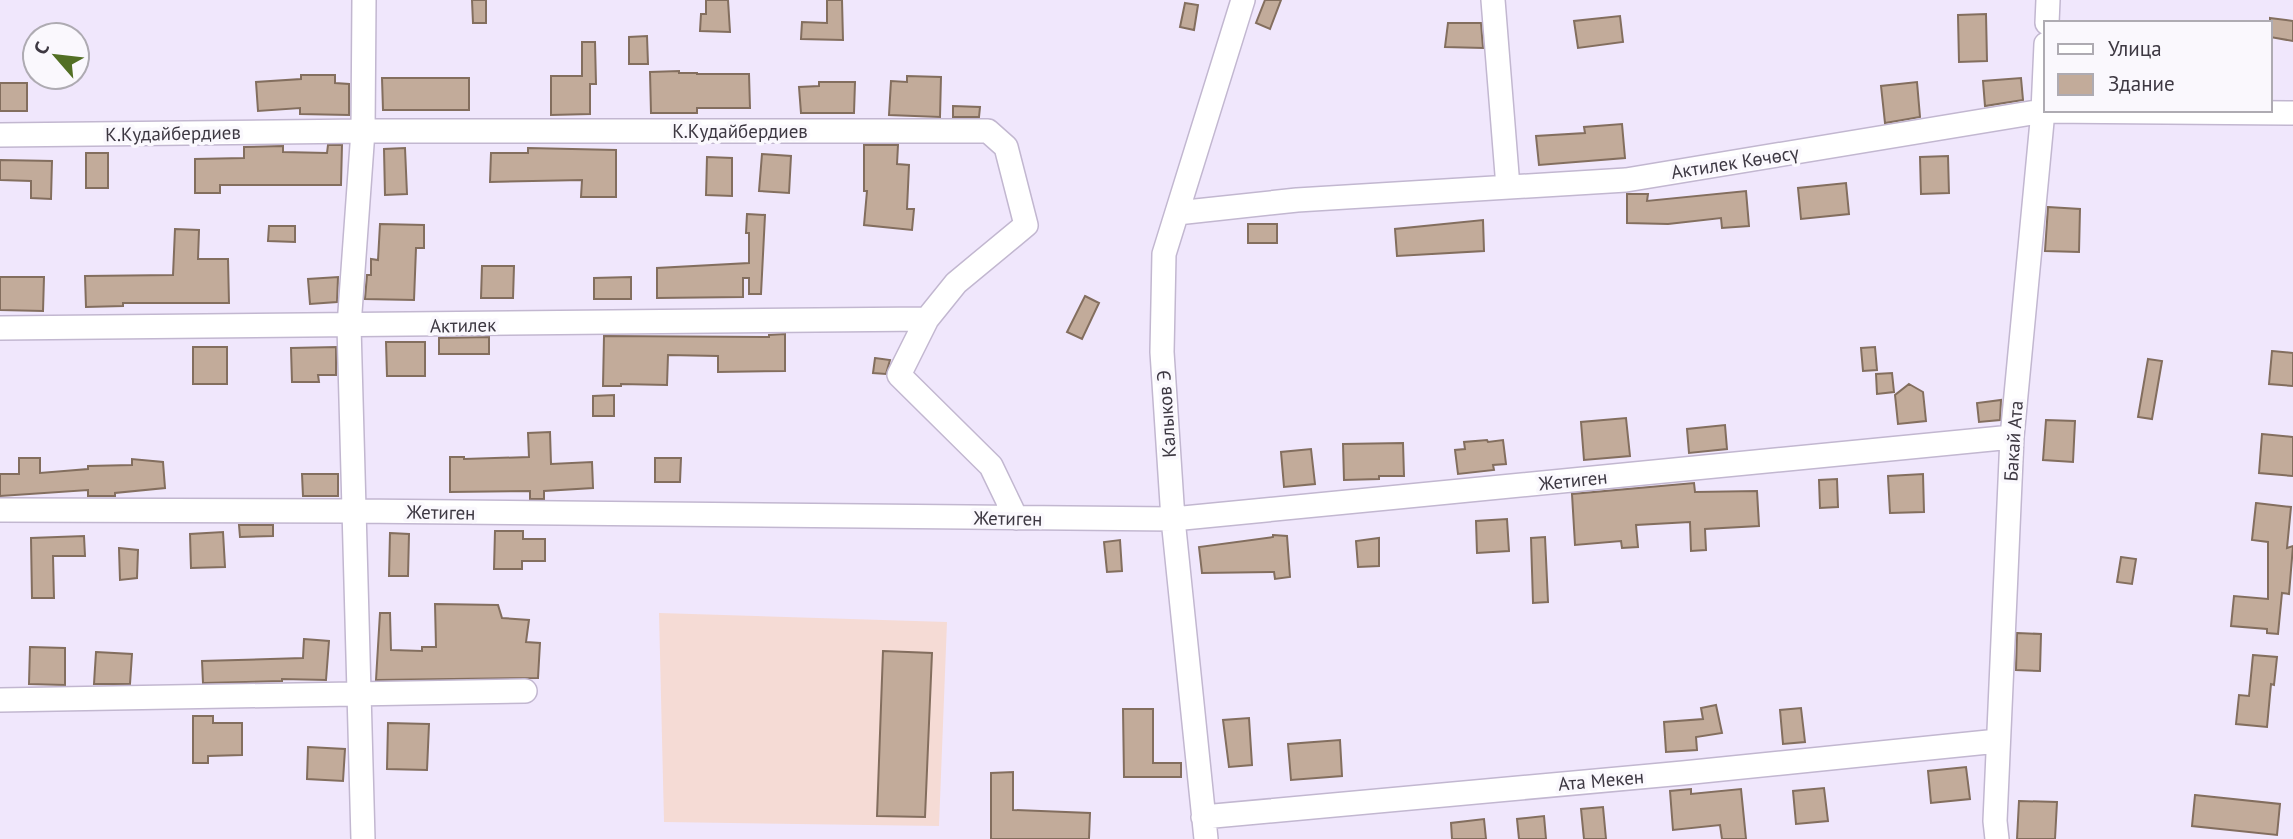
<svg xmlns="http://www.w3.org/2000/svg" width="2293" height="839" viewBox="0 0 2293 839" font-family="'PT Sans',sans-serif">
  <style>
    .education { fill: #f5dbd5 }
    .building { fill: #c2ab9a; stroke: #836e5e; stroke-width: 2 }
    .lines { fill: none; stroke-linecap: round; stroke-linejoin: round }
    .minor-casing { stroke: #c2b7d0; stroke-width: 26 }
    .minor { stroke: #fff; stroke-width: 23 }
    .labels { text-anchor: middle; dominant-baseline: central; stroke-width: 7; stroke-linejoin: round; paint-order: stroke }
    .street-label { font-size: 19px; fill: #3d3842; stroke: #faf8fd }
  </style>
  <rect width="100%" height="100%" fill="#f0e7fc"/>
  <path class="education" d="M659,613L947,622L939,826L664,822Z"/>
  <path class="building" d="M472,0H486V23H473Z
    M706,0H728L730,32L700,31L701,14H706Z
    M827,0H842L843,40L801,39L802,22L827,23Z
    M1265,0H1281L1270,29L1256,23Z
    M1185,3L1198,5L1194,30L1180,27Z
    M1986,14L1987,61L1959,62L1958,15Z
    M1620,16L1623,42L1578,48L1574,21Z
    M2270,18L2293,21V41L2270,37Z
    M1448,23H1481L1483,48L1445,47Z
    M647,36L648,64H629V37Z
    M582,42H595L596,84H590V114L551,115V76H582Z
    M679,71V73H697V74H749L750,108H697V113H651L650,72Z
    M301,75H335V83L349,84V115L300,114V108L258,111L256,82L301,79Z
    M907,76L941,77L940,117L889,115L891,81L907,82Z
    M382,78H469V110H383Z
    M2021,78L2023,100L1985,106L1983,81Z
    M819,82H855L854,113H801L799,87L819,86Z
    M1917,82L1920,117L1885,123L1881,86Z
    M0,83H27V111H0Z
    M953,106L980,107L979,117H953Z
    M1622,124L1625,158L1539,165L1536,136L1585,133L1584,127Z
    M328,145H342L341,185H220V193H195V159L244,158V147L283,146V152L327,153Z
    M864,145H898L897,164L909,165L907,209H914L912,230L864,225L867,191H864Z
    M405,148L407,194L385,195L384,149Z
    M528,148L616,150V197H581L582,180L490,182L491,153H528Z
    M86,153H108V188H86Z
    M762,154L791,156L789,193L759,191Z
    M1948,156L1949,193L1921,194L1920,157Z
    M707,157L732,158V196L706,195Z
    M0,160L52,161L51,199L31,198V181L0,180Z
    M1846,183L1849,214L1801,219L1798,188Z
    M1746,191L1749,226L1722,228L1721,218L1668,224L1627,223V194H1648L1647,201Z
    M2048,207L2080,209L2079,252L2045,251Z
    M747,214L765,215L761,294H749V278H743V297L657,298V268L749,263V233H746Z
    M1483,220L1484,251L1397,256L1395,229Z
    M380,224L424,225V248H416L414,300L365,299L367,275H371V259L378,260Z
    M1248,224H1277V243H1248Z
    M269,226H295V242L268,241Z
    M175,229L199,230L198,259H228L229,303H123V306L86,307L85,276L173,275Z
    M482,266H514L513,298H481Z
    M0,277H44L43,311L0,310Z
    M338,277L337,302L310,304L308,279Z
    M631,277V299H594V278Z
    M1085,296L1099,303L1082,339L1067,332Z
    M785,334V371L718,372V356L668,355L667,385L621,384V386H603L604,336L769,337V335Z
    M489,337V354H439V338Z
    M386,342H425V376H387Z
    M193,347H227V384H193Z
    M336,347V375H318L319,382H292L291,348Z
    M1875,347L1877,370L1863,371L1861,348Z
    M2272,351L2293,353V386L2269,384Z
    M875,358L890,360L886,374L873,373Z
    M2148,359L2162,361L2152,419L2138,417Z
    M1892,373L1894,392L1877,394L1876,374Z
    M1909,384L1923,392L1926,421L1898,424L1895,395Z
    M614,395V416H593V396Z
    M2001,400L2000,420L1979,422L1977,403Z
    M1626,418L1630,456L1584,460L1581,422Z
    M2046,420L2075,421L2073,462L2043,460Z
    M1725,425L1727,449L1689,453L1687,429Z
    M550,432L551,464L592,462L593,488L544,491V499H530V491L450,492V457H464V459L529,457L528,433Z
    M2262,434L2293,437V476L2259,473Z
    M1487,440L1488,442L1503,440L1506,464L1493,465L1494,470L1458,474L1455,450L1465,449L1464,442Z
    M1403,443L1404,476H1379V479L1344,480L1343,444Z
    M1311,449L1315,484L1284,487L1281,452Z
    M19,458H40V473L88,469V466L132,465V459L163,462L165,488L115,493V496H88V490L0,496V474H19Z
    M655,458H681L680,482H655Z
    M302,474H338V496H303Z
    M1923,474L1924,512L1890,513L1888,476Z
    M1837,479L1838,507L1820,508L1819,480Z
    M1694,483L1695,492L1757,491L1759,526L1705,529L1706,550L1691,551L1690,522L1636,525L1638,547L1622,548L1621,541L1575,545L1572,494Z
    M2256,503L2291,507L2287,548L2293,546L2289,594L2282,593L2278,634L2267,633V629L2231,626L2234,596L2268,599V542L2252,540Z
    M1507,519L1509,551L1477,553L1476,521Z
    M239,525H273V536L240,537Z
    M495,531H523V539H545V561H522V569H494Z
    M223,532L225,567L191,568L190,534Z
    M390,533L409,534L408,576H389Z
    M1273,535L1287,536L1290,577L1275,579L1274,572L1202,573L1199,547L1273,537Z
    M84,536L85,556H53L54,598H32L31,538Z
    M1545,537L1548,602L1533,603L1531,538Z
    M1379,538V566L1358,567L1356,541Z
    M1120,540L1122,571L1107,572L1104,542Z
    M119,548L138,550L137,578L120,580Z
    M2121,557L2136,559L2132,584L2117,582Z
    M435,604L498,605L502,618L529,620L526,642L540,643L538,678L376,680L380,613H390L391,650L422,651V647H436Z
    M2017,633L2041,634L2040,671L2016,670Z
    M304,639L329,641L326,680L282,679V681L203,683L202,661L303,658Z
    M30,647L65,648V685L29,684Z
    M883,651L932,653L925,817L877,816Z
    M96,652L132,654L130,684H94Z
    M2253,655L2277,657L2274,685L2271,684L2267,727L2236,724L2239,695L2249,696Z
    M1716,705L1722,733L1696,737L1697,750L1666,752L1664,722L1703,719L1701,708Z
    M1801,708L1805,742L1783,744L1780,710Z
    M1123,709H1153V763H1181V777H1124Z
    M193,716H213V723H242V755L208,756V763H193Z
    M1249,718L1252,765L1229,767L1223,720Z
    M388,723L429,724L427,770L387,769Z
    M1340,740L1342,776L1291,780L1288,744Z
    M308,747L345,749L343,781L307,779Z
    M1966,767L1970,799L1931,803L1928,771Z
    M1013,772V810L1090,813L1089,839H991V773Z
    M1824,788L1828,821L1796,824L1793,791Z
    M1691,789V794L1741,789L1746,839H1722L1720,825L1673,830L1670,791Z
    M2195,795L2280,804L2277,835L2192,826Z
    M2019,801L2057,802L2055,839H2017Z
    M1603,807L1606,839H1584L1581,809Z
    M1544,816L1546,839H1519L1517,819Z
    M1484,819L1486,839H1452L1451,823Z"/>
  <g class="lines">
    <defs>
      <path id="minor" d="M1493,0L1508,187
        M2047,23L2048,0
        M0,135L363,131H988L1006,147L1026,225L956,283L927,319L899,375L991,466L1016,518
        M1177,213L1297,200L1626,180L2043,111L2293,113
        M0,328L927,319
        M0,510L353,511L1173,519L2012,437
        M0,700L525,691
        M1203,817L1683,773L1998,741
        M363,839L349,326L363,131L364,0
        M1206,839L1173,519L1162,352L1164,254L1243,0
        M1997,839L1995,821L2012,437L2043,111L2046,44"/>
    </defs>
    <use href="#minor" class="minor-casing"/>
    <use href="#minor" class="minor"/>
  </g>
  <g class="labels">
    <g class="street-label">
      <text x="740" y="131">К.Кудайбердиев</text>
      <text transform="translate(173 133) rotate(-1)">К.Кудайбердиев</text>
      <text transform="translate(1735 162) rotate(-9)">Актилек Көчөсү</text>
      <text transform="translate(463 325) rotate(-1)">Актилек</text>
      <text transform="translate(1166 414) rotate(-94)">Калыков Э</text>
      <text transform="translate(2013 441) rotate(-86)">Бакай Ата</text>
      <text transform="translate(1573 480) rotate(-6)">Жетиген</text>
      <text transform="translate(441 512) rotate(1)">Жетиген</text>
      <text transform="translate(1008 518) rotate(1)">Жетиген</text>
      <text transform="translate(1601 780) rotate(-5)">Ата Мекен</text>
    </g>
  </g>
  <rect x="2044" y="21" width="228" height="91" fill="#faf8fd" stroke="#aeabb2" stroke-width="2"/>
  <rect x="2058" y="44" width="35" height="10" fill="#ffffff" stroke="#aeabb2" stroke-width="2"/>
  <text x="2108" y="56" font-size="21" fill="#3d3842">Улица</text>
  <rect x="2058" y="74" width="35" height="21" fill="#c2ab9a" stroke="#aeabb2" stroke-width="2"/>
  <text x="2108" y="91" font-size="21" fill="#3d3842">Здание</text>
  <g transform="translate(56 56) rotate(298)"><circle r="33" fill="#faf8fd" stroke="#aeabb2" stroke-width="2"/>
  <path d="M0-5L12 26L0 18L-12 26Z" fill="#526f24"/>
  <text y="-10" font-size="19" font-weight="bold" text-anchor="middle" fill="#3d3842">С</text>
  </g>
</svg>
